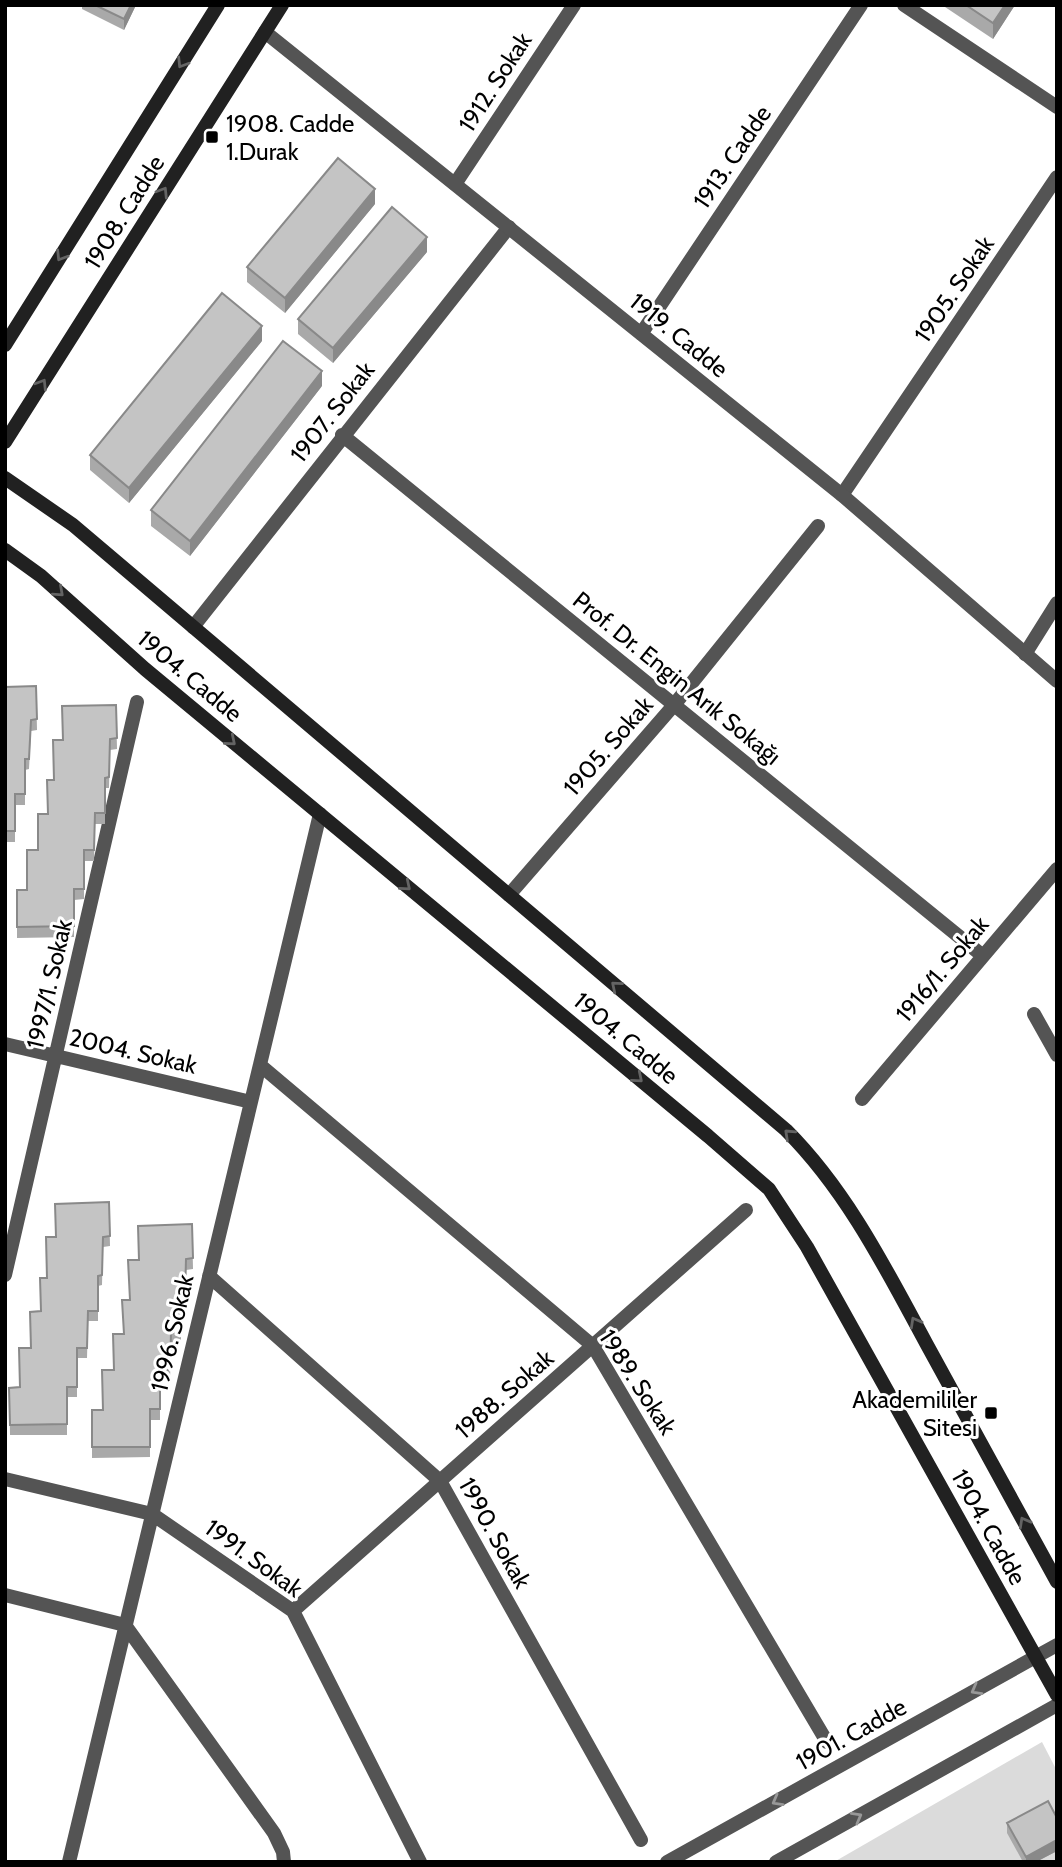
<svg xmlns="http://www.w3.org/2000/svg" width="1062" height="1867" viewBox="0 0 1062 1867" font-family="Cabin,sans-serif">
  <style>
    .green { fill: #dbdbdb }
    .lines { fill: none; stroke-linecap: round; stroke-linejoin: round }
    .minor { stroke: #545454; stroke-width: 14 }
    .tertiary { stroke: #545454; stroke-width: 14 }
    .secondary { stroke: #212121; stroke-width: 14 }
    .wall { fill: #a9a9a9 }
    .shaded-wall { fill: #898989 }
    .building { fill: #c4c4c4; stroke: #898989; stroke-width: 2 }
    .oneway { stroke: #646464 }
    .oneway2 { stroke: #989898 }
    .poi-dot { fill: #000; stroke: #fff; stroke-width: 2.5 }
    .labels { text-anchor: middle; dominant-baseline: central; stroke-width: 6; stroke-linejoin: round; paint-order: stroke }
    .street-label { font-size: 24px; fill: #000; stroke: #fff }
    .poi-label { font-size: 24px; fill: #000; stroke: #fff; text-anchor: start }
  </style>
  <rect width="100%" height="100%" fill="#fff"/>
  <path class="green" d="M1042,1742L1057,1771V1862H834Z"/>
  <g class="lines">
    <path class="minor" d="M904,5L1057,107
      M455,184L574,5
      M342,435L983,956
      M842,495L1057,177
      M193,627L509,227
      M1025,654L1057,603
      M509,895L674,705L818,526
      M1034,1014L1057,1055
      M5,1044L251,1102
      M260,1065L593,1346L827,1742
      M862,1099L1057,869
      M5,1275L137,702
      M209,1276L440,1481L641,1840
      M5,1479L152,1514L293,1611L420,1862
      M5,1595L125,1625L274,1833L283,1852L284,1862
      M293,1611L746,1210
      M69,1862L320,814"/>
    <path class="tertiary" d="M265,32L842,495L1057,681
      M641,334L861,5
      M667,1862L1057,1645
      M776,1862L1057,1705"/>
    <path class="secondary" d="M5,345L218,5
      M5,442L282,5
      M5,478L73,525L786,1130C847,1191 886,1269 926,1343C970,1423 1013,1502 1057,1582
      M5,550L41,576L145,669L708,1136L769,1189L807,1247L1057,1695"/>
  </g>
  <path class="wall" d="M82,5H136L124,30L82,9Z
    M945,5H1015L993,39L945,7Z
    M375,204L285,313L247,282V267Z
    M427,252L333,363L298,334V319Z
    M262,341L129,503L90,470V455Z
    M322,386L190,556L151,526V510Z
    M36,686L37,730L31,731L29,769L25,770V805H15V842H5V687Z
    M116,705L117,749L110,750L109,788H105V824H95L94,861H84V899L74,900V937L17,938V890H27L48,814L54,780L63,740Z
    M109,1202L110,1246L103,1247L102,1285L98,1286V1321H88L87,1358H77V1397H67V1435H10L9,1388L20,1387L41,1311L56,1237Z
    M192,1224L193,1269L186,1270L185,1308H181V1344H171L170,1381H160V1420H150V1457L92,1458V1410H103L123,1334L139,1260Z
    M1057,1818V1851L1036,1862H1023L1007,1833V1823Z"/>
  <path class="shaded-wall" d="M131,5H136L124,30V19Z
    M1005,5H1015L993,39V23Z
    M375,189V204L285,313V298Z
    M427,237V252L333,363V348Z
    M262,326V341L129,503V488Z
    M322,371V386L190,556V541Z
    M1057,1840V1851L1036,1862H1026V1857Z"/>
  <path class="building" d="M95,5H131L124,19Z
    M966,5H1005L993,23Z
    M338,158L375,189L285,298L247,267Z
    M392,207L427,237L333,348L298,319Z
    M222,293L262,326L129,488L90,455Z
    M283,341L322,371L190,541L151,510Z
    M36,686L37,719L31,720L29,759H25V794H15V831H5V687Z
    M116,705L117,738L110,739L109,777L105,778V813H95L94,850H84V889H74V926L17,927V890H27V850H38V814H48L47,780H54L53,740H63L62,706Z
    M109,1202L110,1236L103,1237L102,1275L98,1276V1311H88L87,1348H77V1387H67V1424L10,1425L9,1388L20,1387L19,1348H31L30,1312L41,1311L40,1278H47L46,1237H56L55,1204Z
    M192,1224L193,1258L186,1259L185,1297L181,1298V1333H171L170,1370H160V1409H150V1447H92V1410H103L102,1370H114L113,1334H124L122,1300H130L128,1260H139L138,1226Z
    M1048,1801L1057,1818V1840L1026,1857L1007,1823Z"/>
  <defs><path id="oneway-chevron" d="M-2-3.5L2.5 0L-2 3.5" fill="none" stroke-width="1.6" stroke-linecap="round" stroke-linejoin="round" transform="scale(1.75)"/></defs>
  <g class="oneway">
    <use href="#oneway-chevron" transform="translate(182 63) rotate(122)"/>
    <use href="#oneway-chevron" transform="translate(163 192) rotate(-58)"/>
    <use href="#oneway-chevron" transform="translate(61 256) rotate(122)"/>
    <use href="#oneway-chevron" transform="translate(42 384) rotate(-58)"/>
    <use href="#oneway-chevron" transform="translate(59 592) rotate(42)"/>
    <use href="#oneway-chevron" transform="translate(231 741) rotate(40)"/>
    <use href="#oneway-chevron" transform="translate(406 886) rotate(40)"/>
    <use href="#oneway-chevron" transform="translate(616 986) rotate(-140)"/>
    <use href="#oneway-chevron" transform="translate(638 1078) rotate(40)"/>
    <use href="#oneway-chevron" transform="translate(789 1134) rotate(-137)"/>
    <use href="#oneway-chevron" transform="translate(915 1322) rotate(-119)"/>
    <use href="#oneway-chevron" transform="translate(1024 1522) rotate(-119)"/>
  </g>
  <g class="oneway2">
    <use href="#oneway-chevron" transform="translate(976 1690) rotate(151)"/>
    <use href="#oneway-chevron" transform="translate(777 1801) rotate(151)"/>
    <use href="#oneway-chevron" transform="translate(857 1817) rotate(-29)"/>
  </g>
  <g class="poi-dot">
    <rect x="205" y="130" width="14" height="14" rx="3.5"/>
    <rect x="984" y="1406" width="14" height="14" rx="3.5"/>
  </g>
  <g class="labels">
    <g class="street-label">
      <text transform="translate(495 82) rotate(-57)">1912. Sokak</text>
      <text transform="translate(732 157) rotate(-56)">1913. Cadde</text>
      <text transform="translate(124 212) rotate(-58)">1908. Cadde</text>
      <text transform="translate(954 289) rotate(-56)">1905. Sokak</text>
      <text transform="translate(679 335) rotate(39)">1919. Cadde</text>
      <text transform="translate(332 412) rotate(-52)">1907. Sokak</text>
      <text transform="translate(190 676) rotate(40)">1904. Cadde</text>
      <text transform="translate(677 678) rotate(39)">Prof. Dr. Engin Arık Sokağı</text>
      <text transform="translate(608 746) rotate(-49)">1905. Sokak</text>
      <text transform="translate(942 969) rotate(-50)">1916/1. Sokak</text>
      <text transform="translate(49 984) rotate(-77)">1997/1. Sokak</text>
      <text transform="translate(626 1038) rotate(40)">1904. Cadde</text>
      <text transform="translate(133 1051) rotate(13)">2004. Sokak</text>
      <text transform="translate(172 1333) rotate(-77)">1996. Sokak</text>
      <text transform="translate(638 1382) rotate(57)">1989. Sokak</text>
      <text transform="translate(504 1394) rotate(-41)">1988. Sokak</text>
      <text transform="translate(989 1527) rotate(61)">1904. Cadde</text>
      <text transform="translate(495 1533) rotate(61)">1990. Sokak</text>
      <text transform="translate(254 1558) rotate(36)">1991. Sokak</text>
      <text transform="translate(851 1734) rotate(-29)">1901. Cadde</text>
    </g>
    <g class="poi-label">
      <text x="226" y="123">1908. Cadde<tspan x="226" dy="28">1.Durak</tspan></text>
      <text x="977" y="1399" text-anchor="end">Akademililer<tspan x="977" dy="28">Sitesi</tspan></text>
    </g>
  </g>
  <rect width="1062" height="1867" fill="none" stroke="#000000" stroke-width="14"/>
</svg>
